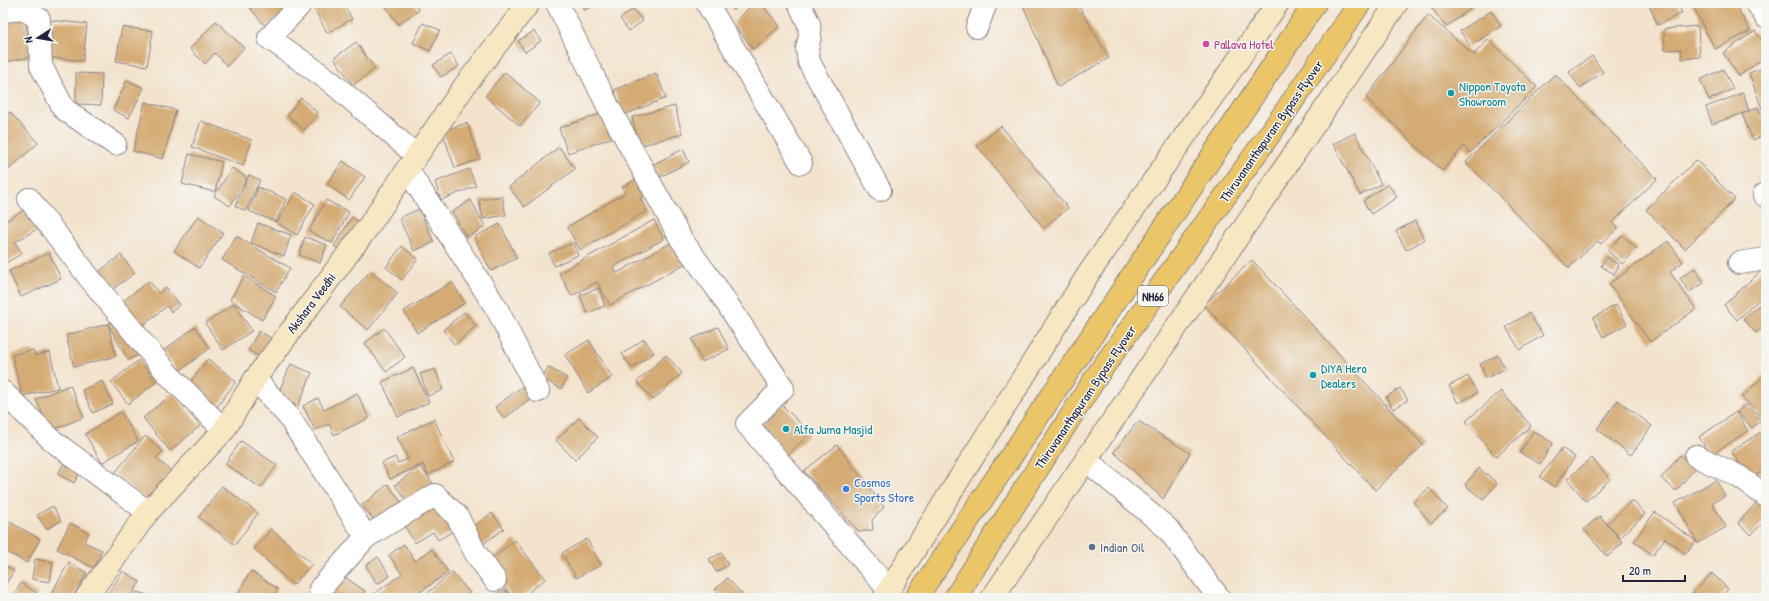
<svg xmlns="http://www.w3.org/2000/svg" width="1769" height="601" viewBox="0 0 1769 601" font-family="'Patrick Hand',sans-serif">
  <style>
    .building { fill: #d4ab74 }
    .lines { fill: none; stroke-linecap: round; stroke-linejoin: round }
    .street-casing { stroke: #8a8284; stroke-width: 24 }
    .secondary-casing { stroke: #8a8284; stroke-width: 24 }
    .highway-casing { stroke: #8a8284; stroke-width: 24 }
    .street { stroke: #fff; stroke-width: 22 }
    .secondary { stroke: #f7e8c3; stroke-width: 22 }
    .highway { stroke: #ebc669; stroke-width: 22 }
    .hotel-dot { fill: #d1479c; stroke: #f6f6f2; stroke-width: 1.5 }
    .culture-dot { fill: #0f9aa8; stroke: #f6f6f2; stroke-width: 1.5 }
    .shop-dot { fill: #3f7fe0; stroke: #f6f6f2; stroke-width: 1.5 }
    .service-dot { fill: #5c6f8a; stroke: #f6f6f2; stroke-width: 1.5 }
    .labels { text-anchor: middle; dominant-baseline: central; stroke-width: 3; stroke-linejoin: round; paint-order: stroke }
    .shield { fill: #f6f6f2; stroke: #626272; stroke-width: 1 }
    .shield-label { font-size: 12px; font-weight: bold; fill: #22223b }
    .hotel-label { font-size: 13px; fill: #b23c85; stroke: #f6f6f2; text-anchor: start }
    .culture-label { font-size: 13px; fill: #0d838f; stroke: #f6f6f2; text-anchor: start }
    .street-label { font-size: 13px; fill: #22223b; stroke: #f6f6f2 }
    .shop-label { font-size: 13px; fill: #366cbe; stroke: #f6f6f2; text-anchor: start }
    .service-label { font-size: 13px; fill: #4e5e75; stroke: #f6f6f2; text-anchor: start }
  </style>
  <rect width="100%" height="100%" fill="#f6f6f2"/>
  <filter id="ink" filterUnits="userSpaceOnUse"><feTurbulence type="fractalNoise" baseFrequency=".025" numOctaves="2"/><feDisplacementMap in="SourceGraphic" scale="8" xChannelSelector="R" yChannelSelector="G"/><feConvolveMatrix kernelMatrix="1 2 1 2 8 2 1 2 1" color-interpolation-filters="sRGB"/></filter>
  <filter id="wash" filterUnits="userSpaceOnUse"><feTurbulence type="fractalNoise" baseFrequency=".012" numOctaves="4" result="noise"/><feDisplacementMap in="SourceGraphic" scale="16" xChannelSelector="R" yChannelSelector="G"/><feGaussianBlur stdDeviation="0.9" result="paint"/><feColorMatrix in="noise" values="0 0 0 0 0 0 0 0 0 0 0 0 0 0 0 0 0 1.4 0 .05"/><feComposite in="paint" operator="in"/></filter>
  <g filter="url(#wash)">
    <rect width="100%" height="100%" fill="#f3e3cd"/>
    <g id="blocks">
      <path class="building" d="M246,3H285L289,8L266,27Z
        M311,3H343L352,19L327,33Z
        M383,3H414L419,10L398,24Z
        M581,3H601L584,10Z
        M728,3H740L734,10Z
        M753,3H760L780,26L753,49L734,24Z
        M1022,3H1077L1109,58L1058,87Z
        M1428,3H1471L1474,6L1446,27Z
        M1648,3H1677L1682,13L1658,25Z
        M1691,3H1735L1750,31L1715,49Z
        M633,9L643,21L629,31L620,19Z
        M1491,11L1501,26L1470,46L1460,31Z
        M24,14L32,57L4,62L3,18Z
        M1428,15L1474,55L1488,39L1537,87L1470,153L1464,146L1442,171L1366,98Z
        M48,20L87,24L83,61L44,57Z
        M216,21L244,48L227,66L215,53L205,64L190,49Z
        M423,23L440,30L430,51L413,43Z
        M1698,26L1700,57L1682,59L1681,49L1665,50L1664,29Z
        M122,27L153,31L147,66L116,61Z
        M534,31L541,41L525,52L518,41Z
        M1755,31L1766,47V57L1739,76L1723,53Z
        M356,42L375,69L353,85L334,58Z
        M451,54L459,66L441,77L433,65Z
        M1592,56L1603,72L1580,88L1569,72Z
        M1766,67V120L1749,73Z
        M1723,69L1733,89L1709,100L1700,80Z
        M505,72L540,103L520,126L485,96Z
        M76,73L102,74L101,105L76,104Z
        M656,73L666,98L624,115L614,90Z
        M1555,74L1657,179L1612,223L1618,228L1601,244L1597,241L1569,268L1466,162Z
        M127,80L144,88L129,118L113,110Z
        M1743,93L1749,111L1712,124L1706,107Z
        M301,98L318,113L304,130L287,115Z
        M145,102L176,110L163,159L133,151Z
        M675,106L682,134L639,146L632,117Z
        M1758,107L1766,126V134L1753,140L1742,114Z
        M10,112L38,143L6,172L3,169V119Z
        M606,112L614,137L568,153L559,128Z
        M201,121L252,140L243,166L192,147Z
        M467,123L480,159L455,168L442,131Z
        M1001,126L1068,208L1044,228L977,146Z
        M1355,133L1381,184L1360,195L1333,144Z
        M559,147L575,169L524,207L509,187Z
        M683,149L689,162L658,178L652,165Z
        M189,154L222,162L215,192L182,184Z
        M1696,160L1735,199L1685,249L1646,210Z
        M343,161L365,177L349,200L327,184Z
        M232,168L247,178L230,206L214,196Z
        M469,169L476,186L441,200L435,182Z
        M249,175L260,180L246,211L235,206Z
        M640,177L649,192L640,198L647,211L580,250L567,227L625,193L622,187Z
        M1388,184L1397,197L1371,214L1363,201Z
        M258,187L286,199L276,222L249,211Z
        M295,192L315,204L297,235L277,223Z
        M502,196L506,215L483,219L479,200Z
        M326,200L349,212L332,243L309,231Z
        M471,200L485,226L467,238L452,212Z
        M30,206L42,226L15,242L22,253L3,265V223Z
        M419,209L434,242L414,251L399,218Z
        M198,216L223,233L199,268L174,251Z
        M352,217L359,222L341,251L334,246Z
        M654,220L664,239L613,267L617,273L676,240L688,262L610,305L597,282L572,296L559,273Z
        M1415,221L1424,240L1406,250L1396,231Z
        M258,223L291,235L284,256L251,243Z
        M500,224L517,258L491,271L474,237Z
        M1623,235L1637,249L1622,264L1607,250Z
        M236,236L290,268L276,292L222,260Z
        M305,237L327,245L320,263L299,255Z
        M1668,241L1683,262L1670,272L1696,309L1650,342L1609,284Z
        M573,243L578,255L554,266L549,253Z
        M402,246L418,259L402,280L386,267Z
        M49,253L61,279L21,297L9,271Z
        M121,255L135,273L110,291L97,273Z
        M1606,257L1619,265L1614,274L1601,266Z
        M1252,260L1423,445L1375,490L1204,305Z
        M1695,268L1704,283L1689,292L1680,278Z
        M1763,269L1766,273V293L1737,320L1724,305Z
        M370,271L398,293L368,330L340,307Z
        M244,276L276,296L262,320L230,300Z
        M149,281L159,293L166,287L180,305L171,312L167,306L141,327L122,302Z
        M452,282L465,303L417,333L404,311Z
        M599,288L605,306L587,313L580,295Z
        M1766,299V324L1756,333L1743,319Z
        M234,304L252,331L223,350L205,323Z
        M1616,305L1627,324L1603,337L1593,318Z
        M464,312L476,326L455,345L443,330Z
        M1529,313L1543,335L1520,350L1506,327Z
        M121,316L142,353L128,360L108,324Z
        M108,324L116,356L74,367L66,335Z
        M195,327L210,348L178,372L163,351Z
        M718,327L729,349L702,362L692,339Z
        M384,328L405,357L386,372L365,343Z
        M259,331L271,338L260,357L248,350Z
        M644,339L654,353L632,368L622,354Z
        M589,340L612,377L588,393L565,355Z
        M33,350L35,356L50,352L58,388L22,396L12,355Z
        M666,355L682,373L653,400L637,382Z
        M1498,355L1505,369L1486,378L1480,364Z
        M208,359L236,381L217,407L188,385Z
        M139,360L156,382L128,404L111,382Z
        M291,364L312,373L298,406L277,396Z
        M548,367L567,378L561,389L542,378Z
        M413,368L429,402L398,417L382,382Z
        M435,369L443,390L428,396L420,374Z
        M1766,373V417L1764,419L1742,397Z
        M1468,376L1477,393L1458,403L1449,386Z
        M102,381L113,404L93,413L82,390Z
        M70,385L84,417L50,431L36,399Z
        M523,386L532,397L504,419L495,407Z
        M1400,388L1408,400L1393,409L1386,397Z
        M1501,391L1531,426L1496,457L1466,421Z
        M173,393L200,426L170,451L143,418Z
        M357,393L369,418L334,435L329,424L315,430L303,406L318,398L324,410Z
        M1618,400L1652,426L1631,455L1597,429Z
        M781,404L810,433L786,457L763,424Z
        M1746,404L1761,420L1752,428L1737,412Z
        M121,412L138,441L102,463L85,434Z
        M1736,412L1748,431L1711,455L1699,437Z
        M579,418L598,437L575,460L556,440Z
        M434,419L454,462L428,475L423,464L390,479L382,463L395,457L398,463L408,459L397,437Z
        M1138,421L1190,453L1163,499L1114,452Z
        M1533,431L1553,443L1540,464L1520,453Z
        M1761,432L1766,440V469L1749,479L1731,451Z
        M145,436L163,451L156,458L171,471L147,500L114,474Z
        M241,441L277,465L261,488L225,464Z
        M837,445L884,507L872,520L873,530L859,532L804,471Z
        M1562,448L1575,457L1554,487L1540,477Z
        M1680,455L1695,468L1676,491L1661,478Z
        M1592,458L1610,479L1586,501L1567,479Z
        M65,461L81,471L74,483L58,474Z
        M420,466L435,486L410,505L395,485Z
        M1479,468L1497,483L1483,500L1465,485Z
        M1716,480L1725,496L1712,503L1726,527L1698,543L1675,503Z
        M388,484L404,506L379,526L362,505Z
        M222,486L258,513L235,545L199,517Z
        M1429,488L1448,509L1431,523L1413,502Z
        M436,499L455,530L438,540L433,532L415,543L401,520Z
        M1632,500L1645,514L1620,538L1607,524Z
        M1758,501L1766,508V519L1751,535L1738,523Z
        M53,506L61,521L46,529L37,515Z
        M1655,512L1696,541L1686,554L1665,538L1653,555L1634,541Z
        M492,513L504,529L480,546L468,530Z
        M1600,516L1623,543L1607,557L1584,529Z
        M8,521L40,539L27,563L3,550V529Z
        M70,523L89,533L84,542L102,550L94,568L57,549Z
        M271,529L312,564L293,585L254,549Z
        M587,539L601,565L576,578L562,553Z
        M515,540L545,579L521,598H513L486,563Z
        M404,544L415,561L432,549L448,572L420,592L424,598H372L371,596L402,574L389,555Z
        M722,553L728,565L716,572L709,559Z
        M378,557L390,576L377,584L366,565Z
        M35,559L53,562L50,582L32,579Z
        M69,562L87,573L72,598H49Z
        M3,564L14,571L3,588Z
        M123,571L140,582L129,598H111L107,595Z
        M251,571L278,589L272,598H235Z
        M452,572L470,593L464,598H426L424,596Z
        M1712,573L1728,589L1719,598H1697L1692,594Z
        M342,575L365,591L360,598H330L327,596Z
        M727,578L746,598H723L715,590Z
        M21,583L38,594L36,598H12Z
        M505,590L509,598H488Z
        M136,592L152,596V598H135Z"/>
    </g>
  </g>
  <g filter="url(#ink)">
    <use href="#blocks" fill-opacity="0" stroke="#8a8284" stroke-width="1"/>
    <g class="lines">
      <defs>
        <path id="street" d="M297,3L299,6L269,38L330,81L416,155
          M557,3L608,106L681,239L716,287L783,388L747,424L889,590
          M707,3L801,163
          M799,3L809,24L810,36L807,49L809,62L880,190
          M1757,3L1766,17
          M3,11L24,9L39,19L41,66L64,109L115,144
          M977,27L986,3
          M407,169L497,309L538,391
          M1764,195L1766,194
          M29,199L88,276L168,374L224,430
          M1739,263L1766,259
          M255,379L289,417L366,537L320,589L321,598
          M3,392L53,441L148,512
          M1696,456L1738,476L1766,496
          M1086,460L1167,528L1219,598
          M366,537L435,495L457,516L475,552L495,580"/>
        <path id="secondary" d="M86,598L148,512L224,430L255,379L368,227L466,84L529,3
          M884,598L1089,273L1278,3
          M992,598L1397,3"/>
        <path id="highway" d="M916,598L1315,3
          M955,598L1098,374L1274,128L1360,3"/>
      </defs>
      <use href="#street" class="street-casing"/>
      <use href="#secondary" class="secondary-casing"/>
      <use href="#highway" class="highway-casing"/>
      <use href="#street" class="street"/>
      <use href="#secondary" class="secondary"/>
      <use href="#highway" class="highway"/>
    </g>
  </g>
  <circle class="hotel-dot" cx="1206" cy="44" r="4"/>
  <g class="culture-dot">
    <circle cx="1451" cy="93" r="4"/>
    <circle cx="1313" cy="375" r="4"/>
    <circle cx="786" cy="429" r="4"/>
  </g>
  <circle class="shop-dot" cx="846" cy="489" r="4"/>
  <circle class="service-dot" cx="1092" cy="547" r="4"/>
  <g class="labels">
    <rect class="shield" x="1138" y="286" width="30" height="20" rx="3"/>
    <g class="shield-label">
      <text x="1153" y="296">NH66</text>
    </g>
    <g class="hotel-label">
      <text x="1214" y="44">Pallava Hotel</text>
    </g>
    <g class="culture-label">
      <text x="1459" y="86">Nippon Toyota<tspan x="1459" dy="15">Showroom</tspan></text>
      <text x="1321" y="368">DIYA Hero<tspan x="1321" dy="15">Dealers</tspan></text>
      <text x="794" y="429">Alfa Juma Masjid</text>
    </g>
    <g class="street-label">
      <text transform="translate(1271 131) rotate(-55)">Thiruvananthapuram Bypass Flyover</text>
      <text transform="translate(311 303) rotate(-53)">Akshara Veedhi</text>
      <text transform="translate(1085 397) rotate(-56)">Thiruvananthapuram Bypass Flyover</text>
    </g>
    <g class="shop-label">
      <text x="854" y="482">Cosmos<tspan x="854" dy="15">Sports Store</tspan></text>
    </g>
    <g class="service-label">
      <text x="1100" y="547">Indian Oil</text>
    </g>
  </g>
  <rect width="1769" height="601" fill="none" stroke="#f6f6f2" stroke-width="16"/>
  <g transform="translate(38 38) rotate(258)" stroke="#f6f6f2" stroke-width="3" paint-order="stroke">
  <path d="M0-3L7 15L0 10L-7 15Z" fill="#22223b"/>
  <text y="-6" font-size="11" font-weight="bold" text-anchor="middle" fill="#22223b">N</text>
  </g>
  <path d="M1623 575v6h62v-6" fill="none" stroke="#22223b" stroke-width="2"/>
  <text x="1629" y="575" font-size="12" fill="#22223b" stroke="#f6f6f2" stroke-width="3" paint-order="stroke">20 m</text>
</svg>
